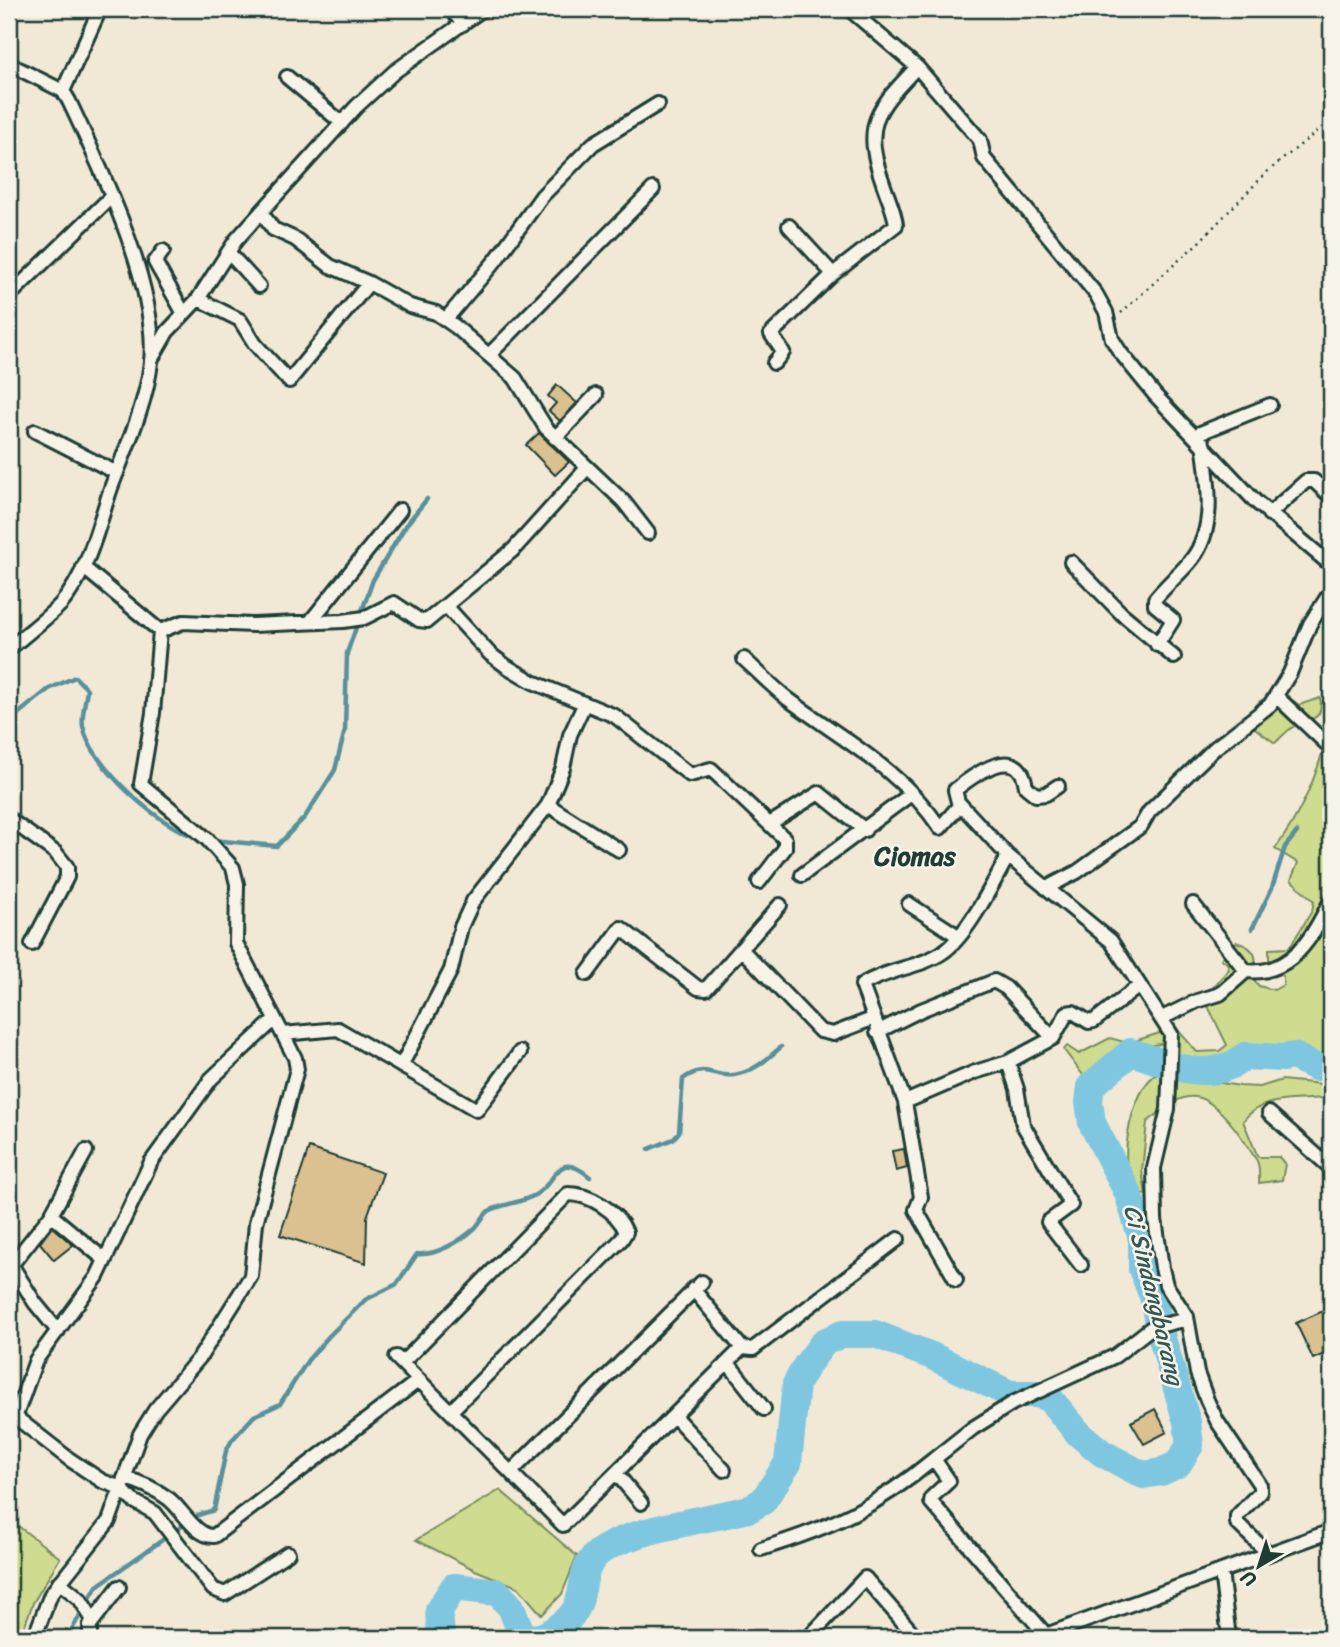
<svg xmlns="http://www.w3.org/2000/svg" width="1340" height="1647" viewBox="0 0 1340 1647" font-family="Sriracha,sans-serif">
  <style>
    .green { fill: #cfdb8e; stroke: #778c61; stroke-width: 2 }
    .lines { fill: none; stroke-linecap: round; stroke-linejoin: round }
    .stream { stroke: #59909b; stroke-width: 4.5 }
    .river { stroke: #7fc7e0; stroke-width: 28 }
    .building { fill: #dbc090; stroke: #1f3d34; stroke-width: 2 }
    .street-casing { stroke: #1f3d34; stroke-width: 18 }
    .path { stroke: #1f3d34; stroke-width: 2.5; stroke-dasharray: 2 5; stroke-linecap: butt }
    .street { stroke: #f7f3e8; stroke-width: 12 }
    .labels { text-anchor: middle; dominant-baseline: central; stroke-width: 5; stroke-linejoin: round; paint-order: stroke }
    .water-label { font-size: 24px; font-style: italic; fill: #325956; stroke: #f7f3e8 }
    .quarter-label { font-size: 26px; font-weight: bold; fill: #1f3d34; stroke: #f7f3e8 }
  </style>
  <rect width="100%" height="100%" fill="#f1e9d6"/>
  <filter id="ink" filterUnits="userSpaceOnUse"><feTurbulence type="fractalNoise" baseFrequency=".0143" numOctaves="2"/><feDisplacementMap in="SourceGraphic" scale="14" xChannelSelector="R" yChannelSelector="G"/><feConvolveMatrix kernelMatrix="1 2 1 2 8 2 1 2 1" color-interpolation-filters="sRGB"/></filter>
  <g filter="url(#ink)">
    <path class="green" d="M1278,689L1299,705L1320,698C1325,721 1308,719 1293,727C1286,731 1281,738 1275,743L1244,720L1259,702Z
      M1331,746V894L1326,909L1324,963L1331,971V1061C1304,1062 1280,1043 1251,1049C1243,1050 1235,1058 1227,1060C1212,1065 1193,1067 1179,1062L1174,1048L1166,1043L1130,1049L1089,1083L1064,1050L1067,1046L1079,1054L1110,1038L1128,1043L1176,1028L1197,1052L1219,1051L1227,1045L1204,998L1229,969L1227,963L1221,959L1226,950L1236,942C1259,948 1257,960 1254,980L1259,986L1274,990L1283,985V976L1269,963V949L1289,948L1312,911L1314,901L1291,880L1298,863L1275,849C1297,819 1313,786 1323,750Z
      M1159,1073L1240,1086L1260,1087L1282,1080L1331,1085V1096C1301,1104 1265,1092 1243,1121L1258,1157H1279L1285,1164L1282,1180L1259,1183C1259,1176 1260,1167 1257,1161C1245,1142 1215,1092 1188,1097C1173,1099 1159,1114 1147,1122L1142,1171L1146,1195C1109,1188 1130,1084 1159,1073Z
      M500,1490L577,1556L562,1594L542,1615L518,1587L475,1570L416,1540Z
      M9,1519L60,1558L33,1603L20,1638H9Z"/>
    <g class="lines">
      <path class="stream" d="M9,721L49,689L75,677L87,689C86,700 81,715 83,726C90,765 162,830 200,838
        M212,840L277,846L305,817L335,770L345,730L347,653L373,580L406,525L427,499
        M1252,929L1272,888L1285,847L1297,832
        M649,1149L673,1139L679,1132L683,1079C706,1062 713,1078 734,1075C754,1072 767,1059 781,1047
        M67,1638L97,1586L198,1515L214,1510L226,1451L232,1440L254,1416L280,1404L308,1360L329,1336L365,1300L397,1284L417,1254C436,1256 461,1241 475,1228C480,1223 484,1214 489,1211C502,1204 521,1203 535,1195C558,1182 556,1148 590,1177"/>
      <path class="river" d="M441,1638L439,1610L454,1587L497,1592L511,1607L522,1635C539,1645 567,1624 576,1609C585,1593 580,1570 596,1555C623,1530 711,1519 749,1509L763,1501L788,1463L796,1384L806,1366L824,1342L842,1334H875L932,1356L1010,1394H1037L1049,1398L1079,1434L1102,1453L1143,1475L1161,1472L1178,1464L1190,1445L1187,1422L1159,1328L1153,1296L1142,1269V1239L1128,1193L1092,1123L1089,1102L1091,1086L1131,1052C1169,1064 1211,1086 1245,1056L1283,1058L1294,1056L1315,1067H1326L1331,1073"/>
    </g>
    <path class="building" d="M557,385L577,403L560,421L549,411L556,403L548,396Z
      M539,433L569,462L555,475L526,445Z
      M309,1148L383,1173L367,1217L366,1263L280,1235Z
      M904,1149L907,1168L896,1171L892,1151Z
      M52,1227L73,1245L54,1260L40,1243Z
      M1323,1311L1331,1329V1351L1313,1359L1296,1323Z
      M1155,1409L1167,1432L1144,1444L1131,1422Z"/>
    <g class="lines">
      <defs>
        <path id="street" d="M451,9L463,24
          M849,9L917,67L980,140L984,158L1096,294L1106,312L1112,339L1120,352L1155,395L1255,501L1331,565
          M9,64L63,91L69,101C101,169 159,287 151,362C146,406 126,447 111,488C98,526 88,573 61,604C45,620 26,634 9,649
          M287,77L342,123
          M63,91L100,9
          M261,212L273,229L295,239L330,266L369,283L410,306L436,313L456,327L515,378L546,428L624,502L648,533
          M789,226L833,274
          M163,251L155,262L183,312
          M228,252L259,286
          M9,296L111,197
          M198,299L240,320L255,344L289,381L369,283
          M446,319L496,260L542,196L593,144L658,104
          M489,355L653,189
          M151,360L167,332L198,299L236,240L356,107L394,72L483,9
          M774,363L783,352L771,334L833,274L896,225C895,212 887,196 883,183C862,124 876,110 917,67
          M35,431L117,473
          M1195,435L1270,405
          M555,438L596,395
          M1269,514L1306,481H1314L1331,497
          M1071,562L1121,613L1174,657
          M447,607L490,654L506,666L533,682L615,716L690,775L711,769L785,839V848L759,882
          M310,622L400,510
          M160,631L183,622L253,625L343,621L364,618L394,603L419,620L427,621L513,550L587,468
          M1157,645L1173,620L1155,605V599C1166,585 1181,573 1192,559C1217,527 1208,481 1203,443
          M744,659C759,673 773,687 788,699C840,738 903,771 940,828L959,806L955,790C975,774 1020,741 1026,787L1036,795L1046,794L1058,786
          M1276,696L1331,748
          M960,804L1008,856C993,883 968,935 943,952C922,967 887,969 862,985L905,1102L975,1072L1008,1062L1053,1038L1067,1013L1073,1012L1089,1022L1094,1021L1139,986
          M548,805L619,850
          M9,819L56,853L67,867V877L32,944
          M771,823L819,793L865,830
          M1008,856L1111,941L1171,1034L1168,1109L1154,1168L1155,1219L1162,1268L1166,1285L1187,1317L1197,1373L1207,1400L1217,1421L1260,1485V1492L1237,1516V1523L1269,1554
          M802,875L911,794
          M1046,888L1077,872L1141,826L1149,812L1215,748L1270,705L1290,673L1310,624L1331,591
          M909,904L958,936
          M1193,904L1246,971
          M741,949L820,1031L833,1034L872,1019
          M587,974L621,928L698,988L706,989L780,905
          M1162,1018L1197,1001L1220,994L1246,971C1292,976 1313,936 1331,900
          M877,1032L921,1010L994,981L1006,988L1053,1038
          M283,1034L338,1029L477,1110L520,1052
          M1008,1062L1017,1089L1023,1125L1071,1205L1048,1222L1081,1265
          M401,1066L451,970L461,927L473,901L548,805L563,768L570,735L584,705
          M905,1102L921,1197L916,1210L956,1280
          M1269,1113L1331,1168
          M51,1215L105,1260
          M9,1261L35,1303L58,1331
          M12,1264L51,1215L86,1151
          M693,1289L742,1348
          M396,1357L563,1525L742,1348L753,1349L898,1239
          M402,1363L568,1194C590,1194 617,1211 626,1232L621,1240L451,1411
          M728,1363L764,1409
          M9,1412L69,1459L102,1481L121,1488L132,1500L155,1513L213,1589L225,1594L288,1553
          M674,1416L724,1470
          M9,1423L15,1418L36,1360L97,1277L151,1162L211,1079L275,1019
          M511,1472L702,1282
          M616,1473L641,1503
          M124,1478C141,1482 154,1488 169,1499C182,1509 196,1537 214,1536L419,1380
          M761,1549C832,1527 876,1507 934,1459
          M1221,1571L1229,1638
          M59,1582L80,1599L93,1620
          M1046,1635L931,1502L932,1497L949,1481L934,1459L973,1428L1013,1403L1115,1356L1151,1328L1187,1319
          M34,1638L51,1594L109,1521L140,1434L155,1410L200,1357L251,1276L256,1223L297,1069L295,1058L236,943L237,884L233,868L207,839L141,784L153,713L160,631L83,567
          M90,1638V1625L119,1587
          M813,1638L812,1634L865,1578L917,1638
          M1038,1638L1331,1531"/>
      </defs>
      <use href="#street" class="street-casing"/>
      <path class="path" d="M1121,313L1200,241L1267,172L1331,120"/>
      <use href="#street" class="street"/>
    </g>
  </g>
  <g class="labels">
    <g class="water-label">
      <text transform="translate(1154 1295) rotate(76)">Ci Sindangbarang</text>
    </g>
    <g class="quarter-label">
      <text x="915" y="856">Ciomas</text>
    </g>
  </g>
  <rect width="1340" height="1647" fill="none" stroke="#f7f3e8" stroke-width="35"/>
  <rect x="18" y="18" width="1305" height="1612" fill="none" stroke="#1f3d34" stroke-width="2.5" filter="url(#ink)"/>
  <g transform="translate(1259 1566) rotate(219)" stroke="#f7f3e8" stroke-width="5" paint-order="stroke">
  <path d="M0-5L12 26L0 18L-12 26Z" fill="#1f3d34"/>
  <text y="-10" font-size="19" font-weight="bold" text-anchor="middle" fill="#1f3d34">U</text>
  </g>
</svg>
